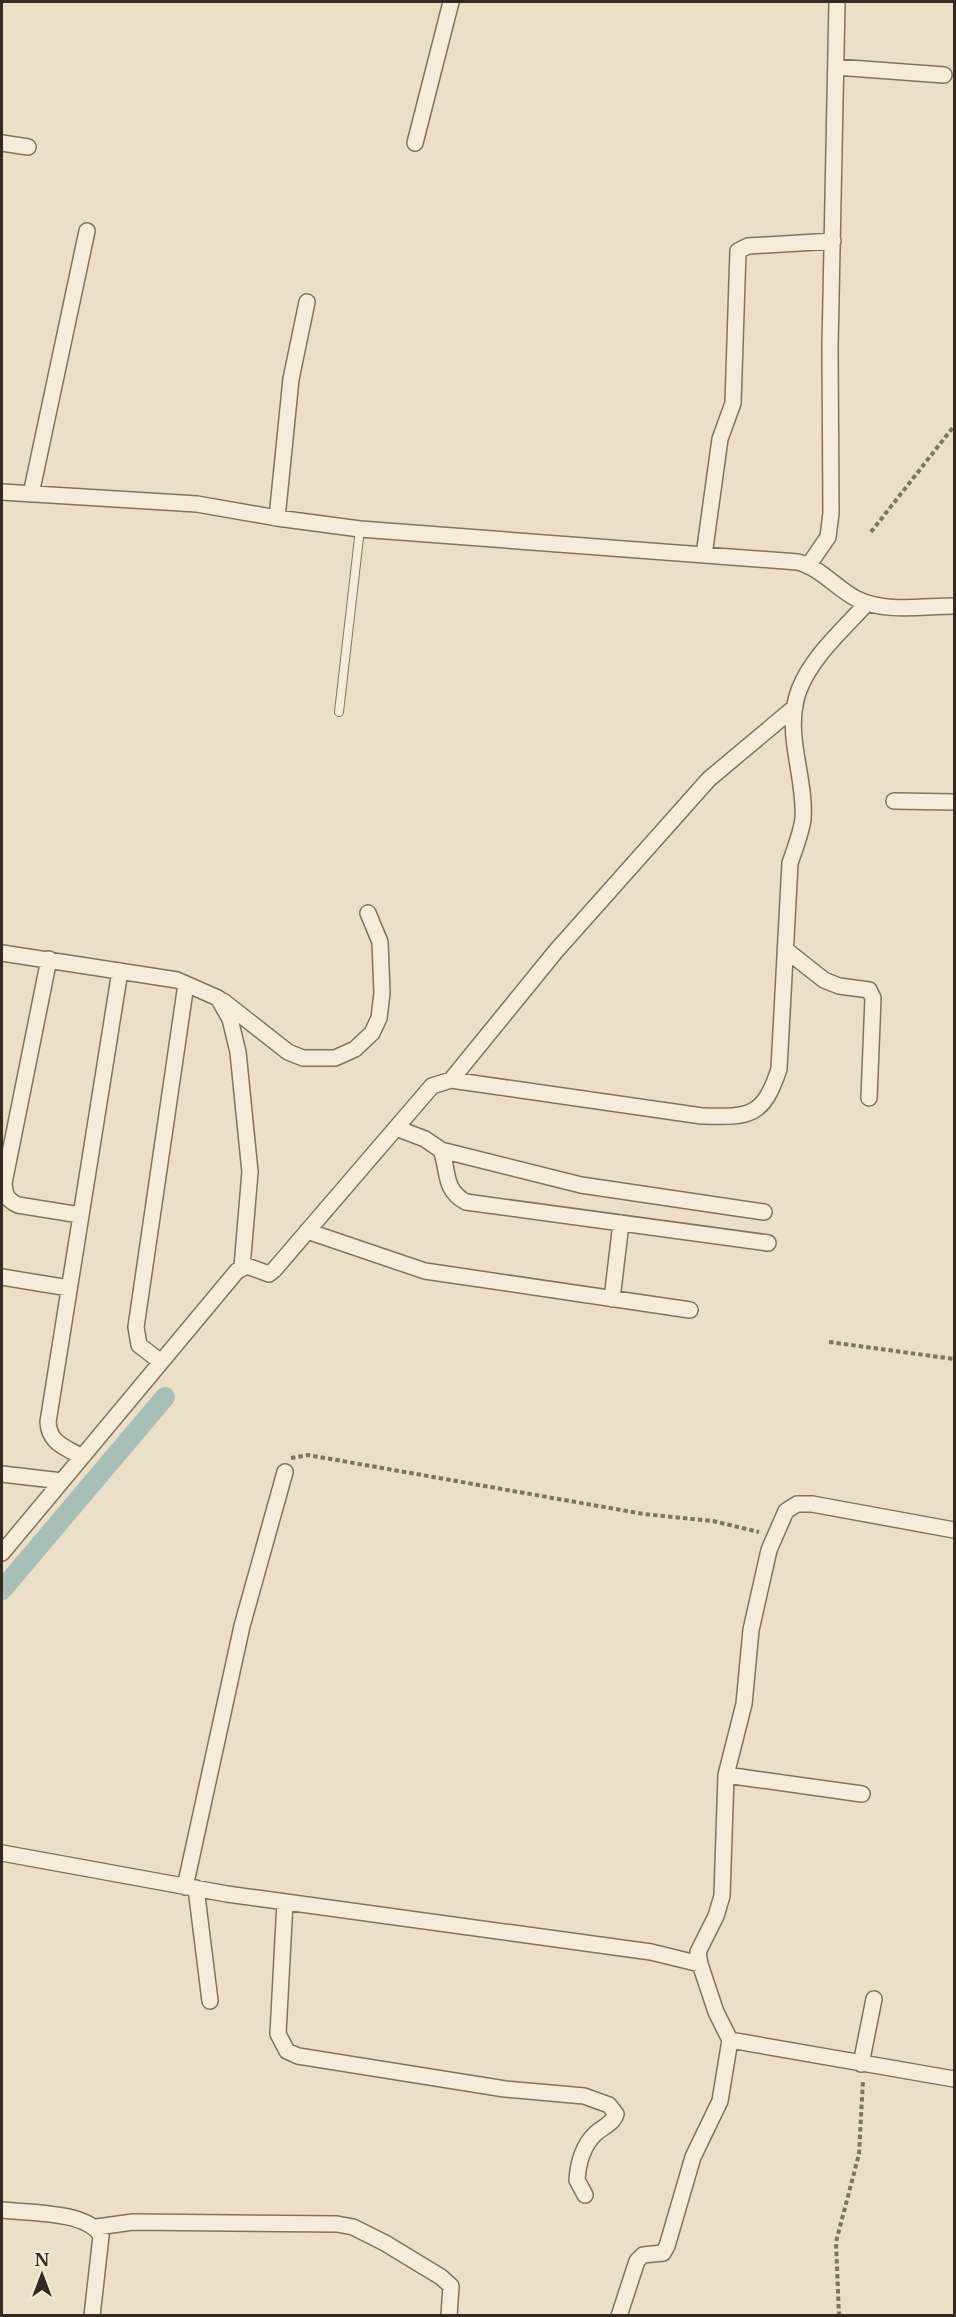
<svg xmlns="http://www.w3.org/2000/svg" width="956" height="2317" viewBox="0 0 956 2317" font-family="'Libre Baskerville',serif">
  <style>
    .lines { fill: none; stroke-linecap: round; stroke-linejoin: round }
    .canal { stroke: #a8bfb7; stroke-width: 20 }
    .service-casing { stroke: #85715e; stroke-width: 10 }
    .minor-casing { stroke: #85715e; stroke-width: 18 }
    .path { stroke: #85715e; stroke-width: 4; stroke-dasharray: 4.5 3; stroke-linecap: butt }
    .service { stroke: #f6ecda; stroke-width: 8 }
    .minor { stroke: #f6ecda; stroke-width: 15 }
  </style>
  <rect width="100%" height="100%" fill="#ebdfc7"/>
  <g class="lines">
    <path class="canal" d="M2,1590L165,1397"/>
    <defs>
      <path id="service" d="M339,712L360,529"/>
      <path id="minor" d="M836,67L944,75
        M2,143L28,147
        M415,143L451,2
        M2,492L197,504L277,518L360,529L798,562C821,568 837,589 857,599C885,613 924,606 954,606
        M31,494L87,231
        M277,518L291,379L307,302
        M704,555L720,439L733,403L738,251L748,246L833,241
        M808,566L828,537L831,513L830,347L837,2
        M894,801L954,802
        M786,950L824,980L839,986L869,990L873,998L869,1098
        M2,953L177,980L218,998L230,1019L238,1052L250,1172L242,1267
        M49,959L4,1183C5,1195 7,1200 18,1205L80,1215
        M223,1001L288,1052L303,1058H335L355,1049L372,1033L379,1018L382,993L380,942L368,913
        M451,1080L556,951L709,779L795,707
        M396,1128L425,1139L441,1150C449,1171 443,1190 466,1202L768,1243
        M441,1150L581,1185L764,1212
        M307,1231L425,1271L690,1310
        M2,1277L69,1288
        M612,1299L621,1223
        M161,1362L139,1345L136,1327L186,984
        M82,1457C65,1447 49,1443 48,1422L120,971
        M2,1474L62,1481
        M2,1553L237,1271L247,1266L269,1274L274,1270L432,1086L451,1080L702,1116C749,1117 763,1118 779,1069L790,863C795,848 801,834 803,819C806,776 783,733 799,690C812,656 843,630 867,603
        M726,1775L862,1794
        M2,1853L227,1894L651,1952L700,1964L716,2012L730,2040L954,2079
        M185,1887L242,1626L285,1472
        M196,1888L210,2001
        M285,1902L278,2034L287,2051L298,2056L505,2089L584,2096L609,2105L616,2114C613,2124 602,2127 595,2134C583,2146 578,2164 577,2180L585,2195
        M700,1964L698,1952L716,1916L722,1896L726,1775L744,1704L751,1630L769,1550L786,1511L797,1504H812L954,1530
        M861,2064L874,1999
        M2,2210C28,2213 88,2211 101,2236L92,2316
        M97,2227L133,2222L337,2224L353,2227L385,2243L441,2277L451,2286L449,2316
        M619,2316L637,2261L643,2255L663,2253L667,2246L693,2157L720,2101L730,2040"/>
    </defs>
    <use href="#service" class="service-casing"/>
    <use href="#minor" class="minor-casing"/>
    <path class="path" d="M871,532L954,426
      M829,1342L954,1359
      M291,1458L308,1455L644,1514L713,1521L759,1532
      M839,2316L836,2242L859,2154L863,2080"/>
    <use href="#service" class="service"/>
    <use href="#minor" class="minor"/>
  </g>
  <rect width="956" height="2317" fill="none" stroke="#362a20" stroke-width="6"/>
  <g transform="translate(42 2275)" stroke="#f3e9d6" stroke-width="4.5" paint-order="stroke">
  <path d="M0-4.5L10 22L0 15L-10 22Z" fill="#362a20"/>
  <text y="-9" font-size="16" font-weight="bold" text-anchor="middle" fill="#362a20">N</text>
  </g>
</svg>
